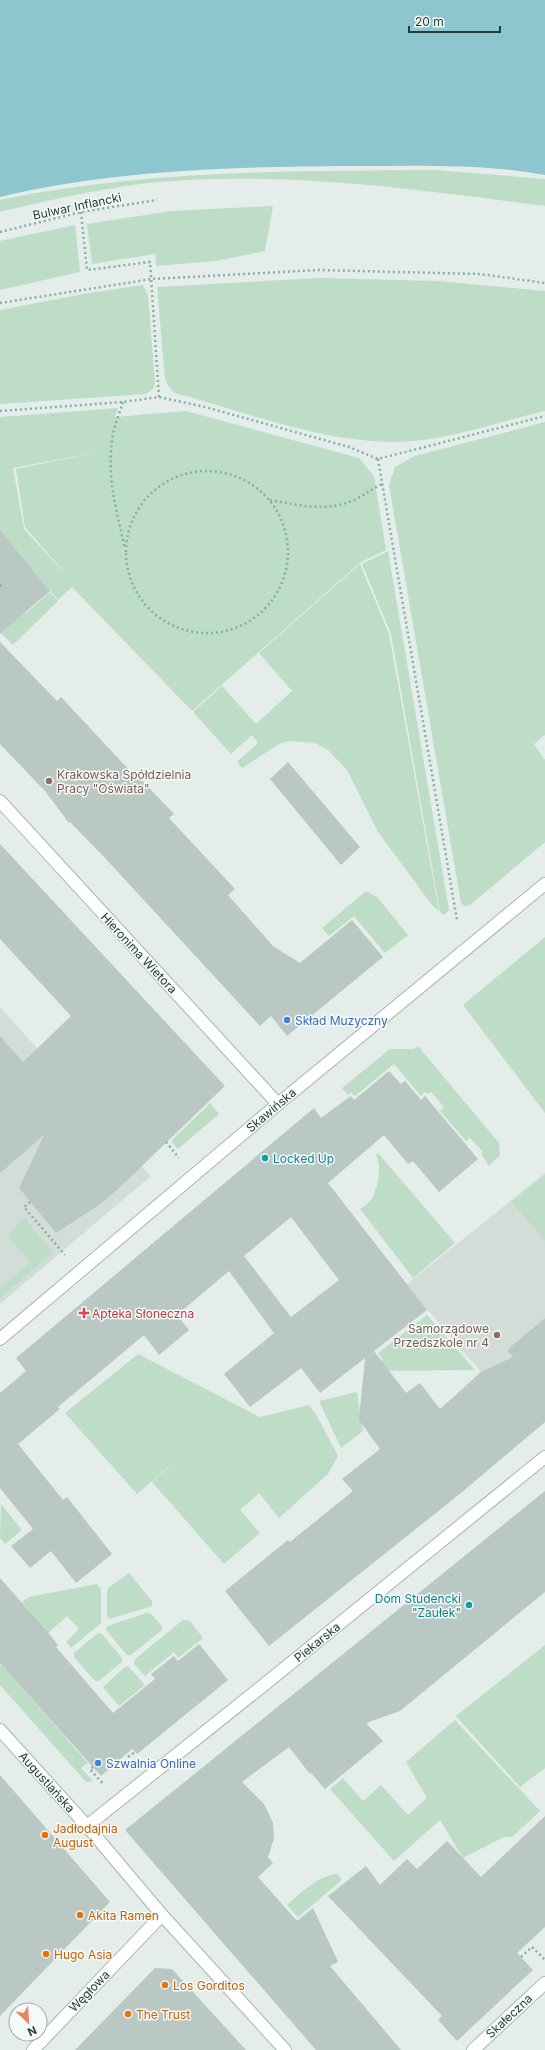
<svg xmlns="http://www.w3.org/2000/svg" width="545" height="2050" viewBox="0 0 545 2050" font-family="Inter,sans-serif">
  <style>
    .built { fill: #d2ddd8 }
    .green { fill: #beddc6 }
    .water { fill: #8ec6d0 }
    .building { fill: #b9c8c2; fill-rule: evenodd }
    .lines { fill: none; stroke-linecap: round; stroke-linejoin: round }
    .minor-casing { stroke: #a7b5b0; stroke-width: 14 }
    .path { stroke: #85b0a2; stroke-width: 2.5; stroke-dasharray: 2 3; stroke-linecap: butt }
    .minor { stroke: #fff; stroke-width: 12 }
    .education-dot { fill: #8d6e63; stroke: #f5f9f7; stroke-width: 1.5 }
    .shop-dot { fill: #3f7fe0; stroke: #f5f9f7; stroke-width: 1.5 }
    .culture-dot { fill: #0f9aa8; stroke: #f5f9f7; stroke-width: 1.5 }
    .health-dot { fill: #e0444e; stroke: #f5f9f7; stroke-width: 1.5 }
    .food-dot { fill: #e8710a; stroke: #f5f9f7; stroke-width: 1.5 }
    .labels { text-anchor: middle; dominant-baseline: central; stroke-width: 3; stroke-linejoin: round; paint-order: stroke }
    .street-label { font-size: 12px; fill: #243e37; stroke: #f5f9f7 }
    .education-label { font-size: 12px; fill: #785e54; stroke: #f5f9f7; text-anchor: start }
    .shop-label { font-size: 12px; fill: #366cbe; stroke: #f5f9f7; text-anchor: start }
    .culture-label { font-size: 12px; fill: #0d838f; stroke: #f5f9f7; text-anchor: start }
    .health-label { font-size: 12px; fill: #be3a42; stroke: #f5f9f7; text-anchor: start }
    .food-label { font-size: 12px; fill: #c56008; stroke: #f5f9f7; text-anchor: start }
  </style>
  <rect width="100%" height="100%" fill="#e4ede9"/>
  <path class="built" d="M0,1007L151,1176L0,1304Z
    M545,1173V1422L533,1432L406,1285Z"/>
  <path class="green" d="M436,170L545,179V206C414,189 280,170 148,183C98,189 49,200 0,212V200C144,170 290,171 436,170Z
    M273,206L265,251L216,261L156,266L155,254L92,264L87,224L171,211Z
    M75,225L80,272L0,290V241Z
    M319,278L438,281L545,291V411C498,422 442,442 394,442C321,442 245,412 175,393L168,386L165,379L157,287Z
    M143,285L148,295L155,382L153,389L146,394L0,404V310L89,293Z
    M118,408L103,451L13,468L24,529L70,579L25,527L16,469L103,451L115,417L186,411L359,458L374,476L386,550L361,562L192,711L72,587L75,584L58,600L0,531V417Z
    M545,422V735L534,744L545,760V842L470,905L464,906L461,903L389,485L395,467L415,456Z
    M388,551L449,910L444,915L440,912L391,634L362,564Z
    M360,564L389,634L439,911L432,905L378,832L347,770L328,750L315,743L290,741L281,743L242,768L237,762L258,743L252,735L231,754L193,712L222,686L256,724L292,691L259,653Z
    M0,584L25,614L50,592L58,601L13,645L0,632Z
    M366,891L377,897L408,935L385,953L354,916L329,936L322,928Z
    M545,937V1113L463,1005Z
    M418,1046L499,1143L500,1155L489,1166L481,1154L483,1152L470,1138L466,1141L440,1111L444,1107L431,1092L427,1094L425,1092L421,1096L394,1064L355,1096L351,1093L348,1095L342,1088L390,1049H414Z
    M210,1103L219,1114L178,1149L171,1141Z
    M378,1153L455,1243L413,1278L360,1209C364,1206 369,1203 372,1198C378,1187 382,1167 376,1155Z
    M545,1175V1241L512,1202Z
    M24,1217L53,1253L0,1298V1288L30,1262L10,1239L9,1234Z
    M427,1315L475,1370L368,1371L383,1360L378,1353Z
    M138,1354L260,1417L309,1405L317,1416L338,1456L328,1474L279,1518L259,1493L240,1510L260,1533L224,1564L152,1482L188,1450L137,1494L65,1413Z
    M357,1392L363,1431L341,1448L319,1401Z
    M1,1504L22,1530L5,1544L0,1538Z
    M129,1573L152,1601V1606L110,1619L107,1617V1592L108,1588Z
    M97,1584L101,1589V1623L71,1648L66,1642L79,1629L67,1616L46,1635L42,1630L45,1627L42,1625L38,1627L27,1615L30,1611L22,1602L29,1597Z
    M147,1613L151,1614L162,1626V1630L131,1655H127L106,1630L107,1626Z
    M183,1620L190,1621L203,1638L178,1658L174,1652L145,1676L134,1664L135,1659Z
    M98,1633L102,1634L122,1658V1662L99,1681H95L74,1657V1653Z
    M545,1645V1768L520,1787L456,1716Z
    M2,1665L88,1763L81,1768L93,1781L86,1782L0,1685V1666Z
    M126,1666L129,1667L145,1685L119,1706L103,1687Z
    M455,1720L540,1811L512,1837H504L463,1858L440,1820L394,1861L330,1789L343,1778L363,1801L381,1785L408,1815L427,1798L406,1762Z
    M338,1874L342,1880L298,1917L287,1905C302,1892 317,1876 338,1874Z"/>
  <path class="water" d="M0,0H545V175C480,163 411,166 346,166C230,167 114,170 0,197Z"/>
  <path class="building" d="M0,530L50,591L0,634Z
    M0,642L57,701L61,697L130,771L132,770L174,814L169,818L235,889L228,895L273,946L300,963L352,920L383,957L287,1036L271,1016L260,1026L105,858L70,822L69,823L45,791L0,744Z
    M288,762L360,847L341,865L270,779Z
    M0,844L225,1086L117,1190L99,1205L56,1233L19,1188L44,1135L0,1173V1036L23,1062L71,1016L0,939Z
    M389,1071L401,1084L405,1081L421,1100L425,1096L478,1159L439,1192L413,1161L408,1164L384,1135L328,1183L427,1310L374,1351L406,1393L420,1383L440,1409L481,1372L513,1357L507,1350L545,1318V1422L461,1493L269,1646L225,1591L288,1540L290,1542L353,1491L342,1479L380,1449L359,1420L365,1358L320,1393L301,1368L250,1407L224,1374L274,1333L229,1271L177,1315L189,1330L159,1355L144,1335L58,1407L60,1409L18,1444L63,1500L67,1497L112,1554L76,1583L51,1551L30,1568L11,1546L33,1529L0,1488V1393L26,1371L16,1358L314,1108L321,1118L351,1096L354,1100ZM291,1217L339,1280L291,1317L244,1256Z
    M545,1491V1592L400,1711L366,1723L383,1741L325,1789L311,1773L310,1774L289,1747L242,1782L264,1804L273,1823L274,1838L268,1857L273,1863L258,1877L297,1921L313,1908L338,1962L330,1966L401,2050H316L125,1830Z
    M0,1578L46,1630L58,1645L56,1647L113,1713L155,1679L151,1674L174,1656L178,1661L199,1644L228,1680L137,1754L132,1749L101,1776L0,1663Z
    M0,1775L110,1902L0,2016Z
    M545,1816V1927L517,1953L533,1970L457,2041L438,2020L442,2016L328,1896L366,1866L380,1885L407,1859L417,1869L447,1841L481,1877Z
    M155,1968L172,1969L246,2050H75Z"/>
  <g class="lines">
    <defs>
      <path id="minor" d="M0,801L278,1104
        M0,1339L278,1104L545,884
        M0,1730L87,1826L162,1915L285,2050
        M87,1826L265,1684L545,1457
        M33,2050L162,1915
        M473,2050L545,1983"/>
    </defs>
    <use href="#minor" class="minor-casing"/>
    <path class="path" d="M81,212L87,270L150,262L159,397
      M0,232L81,212L157,200
      M0,303L152,279L318,270L480,274L545,283
      M123,402C120,412 115,423 113,434C106,478 116,507 125,549
      M0,411L123,402L159,397L205,407L349,447L378,459L545,416
      M378,459L457,920
      M126 552a81 81 0 1 1 162 0a81 81 0 1 1-162 0Z
      M270,500C298,505 324,512 352,501C363,496 372,489 382,484
      M0,585L2,587
      M166,1142L179,1158
      M30,1202L24,1207L65,1255
      M128,1757L135,1752
      M93,1767L90,1769L104,1785
      M521,1957L532,1947L545,1960"/>
    <use href="#minor" class="minor"/>
  </g>
  <g class="education-dot">
    <circle cx="49" cy="781" r="4"/>
    <circle cx="497" cy="1335" r="4"/>
  </g>
  <g class="shop-dot">
    <circle cx="287" cy="1020" r="4"/>
    <circle cx="98" cy="1763" r="4"/>
  </g>
  <g class="culture-dot">
    <circle cx="265" cy="1158" r="4"/>
    <circle cx="469" cy="1605" r="4"/>
  </g>
  <path class="health-dot" d="M82 1307h4v4h4v4h-4v4h-4v-4h-4v-4h4z"/>
  <g class="food-dot">
    <circle cx="45" cy="1835" r="4"/>
    <circle cx="80" cy="1915" r="4"/>
    <circle cx="46" cy="1954" r="4"/>
    <circle cx="165" cy="1985" r="4"/>
    <circle cx="128" cy="2014" r="4"/>
  </g>
  <g class="labels">
    <g class="street-label">
      <text transform="translate(77 206) rotate(-12)">Bulwar Inflancki</text>
      <text transform="translate(139 953) rotate(47)">Hieronima Wietora</text>
      <text transform="translate(271 1110) rotate(-40)">Skawińska</text>
      <text transform="translate(317 1642) rotate(-39)">Piekarska</text>
      <text transform="translate(47 1782) rotate(48)">Augustiańska</text>
      <text transform="translate(89 1991) rotate(-46)">Węgłowa</text>
      <text transform="translate(509 2016) rotate(-43)">Skałeczna</text>
    </g>
    <g class="education-label">
      <text x="57" y="774">Krakowska Spółdzielnia<tspan x="57" dy="14">Pracy "Oświata"</tspan></text>
      <text x="489" y="1328" text-anchor="end">Samorządowe<tspan x="489" dy="14">Przedszkole nr 4</tspan></text>
    </g>
    <g class="shop-label">
      <text x="295" y="1020">Skład Muzyczny</text>
      <text x="106" y="1763">Szwalnia Online</text>
    </g>
    <g class="culture-label">
      <text x="273" y="1158">Locked Up</text>
      <text x="461" y="1598" text-anchor="end">Dom Studencki<tspan x="461" dy="14">"Zaułek"</tspan></text>
    </g>
    <g class="health-label">
      <text x="92" y="1313">Apteka Słoneczna</text>
    </g>
    <g class="food-label">
      <text x="53" y="1828">Jadłodajnia<tspan x="53" dy="14">August</tspan></text>
      <text x="88" y="1915">Akita Ramen</text>
      <text x="54" y="1954">Hugo Asia</text>
      <text x="173" y="1985">Los Gorditos</text>
      <text x="136" y="2014">The Trust</text>
    </g>
  </g>
  <g transform="translate(28 2022) rotate(155)"><circle r="19" fill="#f5f9f7" stroke="#a1aeaa"/>
  <path d="M0-3L7 15L0 10L-7 15Z" fill="#ed8262"/>
  <text y="-6" font-size="11" font-weight="bold" text-anchor="middle" fill="#243e37">N</text>
  </g>
  <path d="M409 26v6h91v-6" fill="none" stroke="#243e37" stroke-width="2"/>
  <text x="415" y="26" font-size="12" fill="#243e37" stroke="#f5f9f7" stroke-width="3" paint-order="stroke">20 m</text>
</svg>
